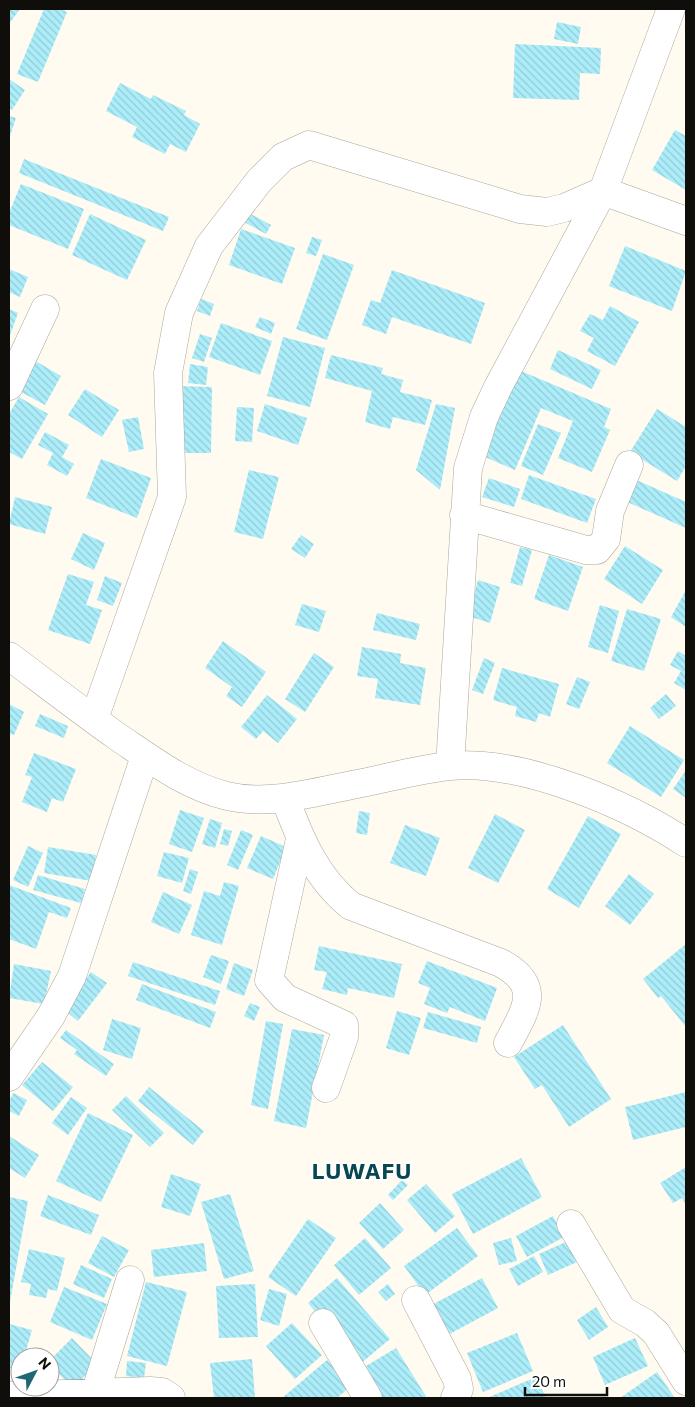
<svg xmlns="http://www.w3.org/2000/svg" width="695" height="1407" viewBox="0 0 695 1407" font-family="Commissioner,sans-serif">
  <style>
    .building { fill: url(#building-back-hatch) }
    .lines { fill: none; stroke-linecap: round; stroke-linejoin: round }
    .minor-casing { stroke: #aba69b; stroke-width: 29 }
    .minor { stroke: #fff; stroke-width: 28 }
    .labels { text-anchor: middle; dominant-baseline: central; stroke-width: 4; stroke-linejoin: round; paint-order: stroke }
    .district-label { font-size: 22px; font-weight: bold; letter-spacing: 1px; fill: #084651; stroke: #fff }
  </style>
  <defs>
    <pattern id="building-back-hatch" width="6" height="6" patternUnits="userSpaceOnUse" patternTransform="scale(1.25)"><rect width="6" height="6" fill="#acedfa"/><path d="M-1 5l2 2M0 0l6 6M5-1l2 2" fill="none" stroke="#93cad5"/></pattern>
  </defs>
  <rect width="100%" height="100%" fill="#fffbf1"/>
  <path class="building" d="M9,9H20L9,24Z
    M44,9H60L67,12L38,82L17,74Z
    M557,22L581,27L578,44L554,39Z
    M515,44L601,48L600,74L580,73L579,100L513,98Z
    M9,79L25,90L12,110L9,107Z
    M120,83L151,99L153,95L186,111L184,115L200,124L186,152L170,144L165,154L132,137L137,127L106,111Z
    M9,116L16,118L9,139Z
    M675,130L686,136V190L652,170Z
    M24,159L169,217L163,231L19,173Z
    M21,184L84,209L68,249L9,225V213Z
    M245,211L271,225L266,234L240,220Z
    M90,214L146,240L127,280L72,255Z
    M241,229L295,248L282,284L229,265Z
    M312,237L322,240L316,256L306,253Z
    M625,246L686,271L672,311L609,286Z
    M323,254L354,265L327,340L296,329Z
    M9,269L28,277L20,297L9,292Z
    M392,270L485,303L471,344L392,317L386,334L362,325L371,300L380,303Z
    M201,299L214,304L210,316L197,311Z
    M610,306L639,322L615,366L587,351L594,338L580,331L590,314L603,320Z
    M9,309L18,313L9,338Z
    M260,317L275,323L271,334L255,327Z
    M221,323L272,341L260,375L209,357Z
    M200,334L212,338L204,362L192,358Z
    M283,337L325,348L310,407L267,396Z
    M558,350L601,370L592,389L550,369Z
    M331,355L383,368L381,374L403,380L400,392L432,400L425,425L393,417L390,429L365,422L372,391L325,378Z
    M27,356L61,376L45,405L10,386Z
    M190,364L208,367L206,385L188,383Z
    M514,368L611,409L604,427L610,430L592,472L558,458L573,421L541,408L515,470L478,454Z
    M175,386L212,387L211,453H174Z
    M85,389L119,410L102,437L68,415Z
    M19,397L48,414L22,459L9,452V414Z
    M265,404L307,418L298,445L257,431Z
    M436,404L455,408L440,490L416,470Z
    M237,407L254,408L252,442L235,441Z
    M657,409L686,427V466L677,481L630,452Z
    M138,417L144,449L129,452L122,420Z
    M538,424L561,433L543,475L521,466Z
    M45,432L69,445L62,457L74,464L67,476L47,465L53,453L38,445Z
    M101,459L151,478L137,518L86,498Z
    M249,470L279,477L263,539L234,532Z
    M529,475L596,499L587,523L521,499Z
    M489,478L520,489L514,507L482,497Z
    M634,479L686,502V528L625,501Z
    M15,497L52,507L45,534L9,524Z
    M83,533L105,543L94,570L71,559Z
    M301,535L314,544L305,558L291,549Z
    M625,546L663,570L642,604L604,579Z
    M520,547L532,550L522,586L510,583Z
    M549,555L583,567L568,611L534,599Z
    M68,574L94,582L86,605L102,610L90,644L48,630Z
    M105,576L122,583L113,606L97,600Z
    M478,580L500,587L490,623L468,616Z
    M686,590V627L671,617Z
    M302,604L326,611L319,632L295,625Z
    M600,605L619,611L608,653L588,647Z
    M627,609L661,619L644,671L611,661Z
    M377,613L420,624L416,640L373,630Z
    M223,641L266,672L242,707L226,696L232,687L205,668Z
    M362,647L401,654L400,663L426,668L420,705L375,698L378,679L357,676Z
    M678,651L686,656V690L674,683L681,671L670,665Z
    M314,653L334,667L305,712L285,699Z
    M484,658L495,663L483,694L472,690Z
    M502,668L559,684L550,717L539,713L536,722L515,716L517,707L493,700Z
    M577,677L590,682L579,709L566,704Z
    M666,694L676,706L659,719L650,708Z
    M267,695L297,719L278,743L263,731L256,739L241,727Z
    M9,704L24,712L14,735L9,733Z
    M40,714L68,726L64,738L35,726Z
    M630,726L684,760L661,797L607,763Z
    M34,753L76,769L63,802L52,798L47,812L22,802L32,777L25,775Z
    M686,770V798L673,789Z
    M180,810L204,818L192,852L169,844Z
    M359,811L370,813L367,835L356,833Z
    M495,814L525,830L498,883L468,868Z
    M588,816L621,834L579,908L547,889Z
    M210,819L222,823L215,848L202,844Z
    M405,825L440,838L426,876L390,863Z
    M224,829L232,831L228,846L220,844Z
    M241,830L253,835L238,870L227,865Z
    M261,836L286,847L273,879L247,868Z
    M28,846L43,853L28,887L13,880Z
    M48,847L96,855L92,881L44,873Z
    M164,852L189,858L182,883L157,876Z
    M190,869L198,872L191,894L183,891Z
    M629,874L654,894L630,925L605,906Z
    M38,875L85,889L81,903L33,890Z
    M224,882L239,886L222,945L191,935L204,891L220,896Z
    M9,885L71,908L67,918L49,912L36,949L9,939Z
    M163,892L192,905L179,934L151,922Z
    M686,944V1027L661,996L658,998L643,979Z
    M319,946L402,964L394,998L348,988L347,995L322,989L327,972L314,970Z
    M211,955L229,961L221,984L203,977Z
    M427,961L497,988L485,1021L450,1007L447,1013L424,1004L430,988L418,983Z
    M133,962L220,991L215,1005L128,976Z
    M234,963L253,970L244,996L226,989Z
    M14,964L51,971L44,1004L9,998Z
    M91,972L107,983L78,1021L63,1009Z
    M142,984L216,1012L210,1028L136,1000Z
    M250,1003L260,1007L254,1021L244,1016Z
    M397,1011L421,1018L409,1055L386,1048Z
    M428,1012L481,1027L477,1043L423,1028Z
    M112,1019L141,1028L132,1059L103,1050Z
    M266,1021L283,1024L268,1109L251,1105Z
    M563,1025L611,1099L569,1127L542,1085L535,1089L514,1057Z
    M292,1029L324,1035L306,1128L274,1121Z
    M66,1030L114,1064L106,1076L74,1054L77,1050L60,1038Z
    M42,1062L73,1087L53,1111L22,1085Z
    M149,1087L204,1131L193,1145L138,1101Z
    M686,1092V1127L633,1140L625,1107Z
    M13,1093L27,1100L19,1116L9,1111V1102Z
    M126,1096L164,1133L150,1147L112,1110Z
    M71,1097L87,1108L68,1135L52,1123Z
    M88,1113L133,1135L101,1202L56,1181Z
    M9,1136L39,1155L25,1178L9,1168Z
    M521,1158L542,1197L473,1234L452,1194Z
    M686,1167V1205L682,1198L673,1203L660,1183Z
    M171,1174L201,1184L190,1216L161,1207Z
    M402,1180L408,1185L393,1200L388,1195Z
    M426,1184L455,1216L435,1233L407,1200Z
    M230,1194L254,1271L224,1279L201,1202Z
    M48,1195L99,1215L91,1235L40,1216Z
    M9,1197L28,1201L10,1302L9,1301Z
    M380,1203L404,1230L383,1249L359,1223Z
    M553,1216L564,1237L527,1257L516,1236Z
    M308,1219L336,1238L296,1296L268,1277Z
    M457,1228L478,1256L425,1295L404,1266Z
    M102,1236L129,1250L114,1277L88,1263Z
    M365,1238L391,1268L359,1295L334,1265Z
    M511,1238L517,1261L499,1265L493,1243Z
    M568,1241L577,1262L548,1275L539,1254Z
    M204,1243L207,1271L154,1277L151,1250Z
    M29,1249L65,1258L57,1291L48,1289L46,1298L29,1295L31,1284L21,1282Z
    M534,1256L543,1272L518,1286L509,1269Z
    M81,1265L112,1279L104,1298L73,1284Z
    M337,1278L390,1339L360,1364L308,1303Z
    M482,1278L498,1308L444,1337L428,1307Z
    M146,1282L187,1292L167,1366L127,1356Z
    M255,1284L258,1337L219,1338L216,1286Z
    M388,1284L395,1294L386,1301L378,1292Z
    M64,1287L107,1304L92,1340L50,1322Z
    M269,1289L287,1294L279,1326L260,1320Z
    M596,1307L608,1327L589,1340L577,1320Z
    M292,1323L322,1355L295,1379L266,1346Z
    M9,1324L32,1330L24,1357H20V1371L9,1368Z
    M517,1333L533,1371L483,1392L467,1353Z
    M72,1338L97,1364L73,1388L50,1365V1360Z
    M635,1338L648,1366L605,1385L593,1357Z
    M396,1348L427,1398H379L361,1369Z
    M252,1359L255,1398H214L210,1363Z
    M327,1360L350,1387L337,1398H282Z
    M127,1361L146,1363L144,1378L126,1376Z
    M657,1372L675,1398H620Z
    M536,1377L546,1398H487Z"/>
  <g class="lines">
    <defs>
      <path id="minor" d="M9,386L45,309
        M464,515L586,550H597L606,539L610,511L629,465
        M9,656C45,683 81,711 118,737C152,760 186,786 227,796C269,806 315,792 357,784C388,778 419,769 450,766C522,759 627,804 686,843
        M94,719L172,497L168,373L179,313L209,246L259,181L283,157L309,145L520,209L547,212L564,208L603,191L686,221
        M450,766L468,468L484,417L498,387L603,191L671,9
        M285,798C300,839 316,878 351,906L501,963C543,986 526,1009 508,1043
        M300,839L269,980L285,998L344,1025V1037L326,1088
        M9,1077L51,1016L72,976L145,756
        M571,1224L622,1310L645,1323L656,1333L686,1381
        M416,1300L457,1379L459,1389L455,1398
        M323,1323L368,1398
        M95,1394L130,1280
        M9,1396L150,1391L162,1392L171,1398"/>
    </defs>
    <use href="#minor" class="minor-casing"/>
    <use href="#minor" class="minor"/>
  </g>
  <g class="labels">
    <g class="district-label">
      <text x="362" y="1170">LUWAFU</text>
    </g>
  </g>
  <rect width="695" height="1407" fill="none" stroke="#100e0a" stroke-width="20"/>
  <g transform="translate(35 1372) rotate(49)"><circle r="24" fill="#ffffff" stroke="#9f9f9d"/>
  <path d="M0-4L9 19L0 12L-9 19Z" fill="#1f6775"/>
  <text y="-8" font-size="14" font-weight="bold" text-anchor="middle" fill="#100e0a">N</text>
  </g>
  <path d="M525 1387v8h82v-8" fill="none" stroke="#100e0a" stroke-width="2.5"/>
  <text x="532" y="1387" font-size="15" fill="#100e0a" stroke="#ffffff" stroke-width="4" paint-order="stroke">20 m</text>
</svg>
